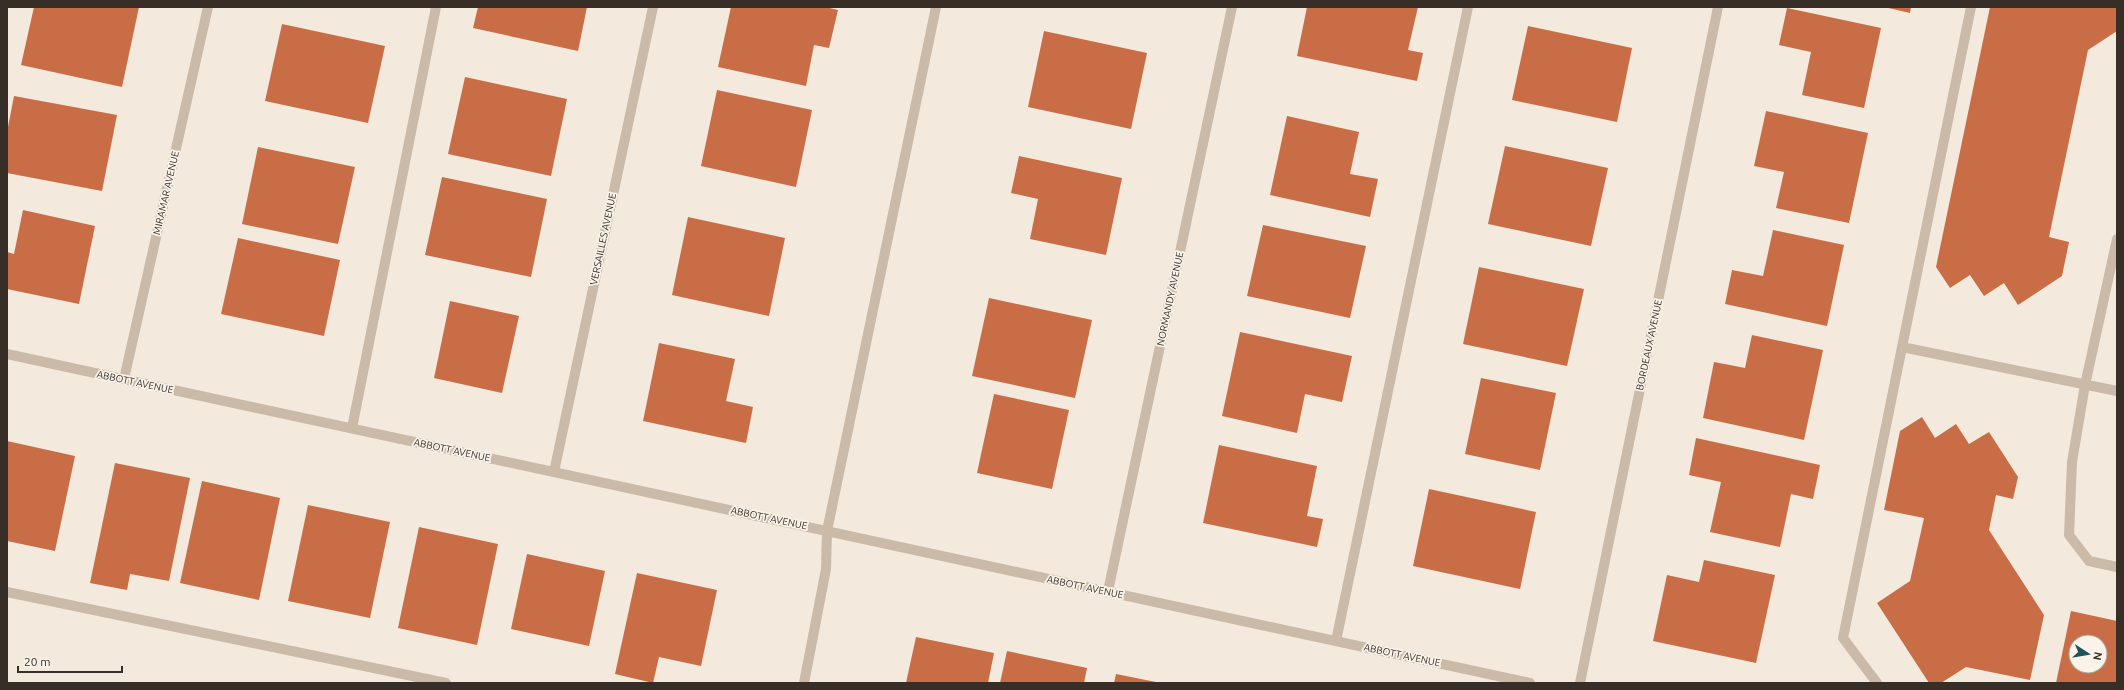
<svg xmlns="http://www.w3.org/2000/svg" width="2124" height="690" viewBox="0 0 2124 690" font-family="Ubuntu,sans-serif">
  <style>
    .building { fill: #c86d45; fill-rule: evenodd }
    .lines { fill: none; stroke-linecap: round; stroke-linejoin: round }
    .lane { stroke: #cbbaa8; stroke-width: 10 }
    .street { stroke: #cbbaa8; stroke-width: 10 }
    .labels { text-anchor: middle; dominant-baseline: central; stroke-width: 3.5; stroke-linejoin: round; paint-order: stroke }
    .street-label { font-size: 10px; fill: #382e28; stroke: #faf3e9 }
  </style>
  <rect width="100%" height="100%" fill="#f3eadd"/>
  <path class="building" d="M34,7H139L122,87L21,65Z
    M478,7H587L578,51L473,28Z
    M731,7H825L838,10L829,48L814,45L806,86L718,67Z
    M1307,7H1418L1408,50L1423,53L1417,81L1297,56Z
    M1884,7H1911L1910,13Z
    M1990,7H2117V31L2088,50L2049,237L2069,242L2062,276L2018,305L2004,283L1984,296L1970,275L1950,288L1936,267Z
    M1787,8L1881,28L1864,108L1802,95L1811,52L1779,45Z
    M282,24L385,46L368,123L265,101Z
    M1528,26L1632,48L1617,122L1512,100Z
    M1044,31L1147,53L1131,129L1028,107Z
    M465,77L567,99L551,176L448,154Z
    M717,90L812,110L796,187L701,166Z
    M14,96L117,115L102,191L7,173V132Z
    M1766,111L1868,133L1849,223L1776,208L1784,172L1754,166Z
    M1287,116L1359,132L1350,174L1378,179L1370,217L1270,195Z
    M1505,146L1608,168L1591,246L1488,224Z
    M258,147L355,167L338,244L242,224Z
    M1019,156L1122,178L1106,255L1030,239L1038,199L1011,193Z
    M442,177L547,199L531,277L425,255Z
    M23,210L95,226L79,304L7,289V252L14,254Z
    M688,217L785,238L769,316L672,295Z
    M1263,225L1366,246L1350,318L1247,296Z
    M1773,230L1844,245L1827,326L1725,304L1732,270L1763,276Z
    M238,238L340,260L324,336L221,314Z
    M1479,267L1584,289L1567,366L1463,344Z
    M989,298L1092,320L1075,398L972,376Z
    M450,301L519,316L502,393L434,378Z
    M1240,332L1352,356L1342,402L1305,394L1297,433L1222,416Z
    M1752,335L1823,350L1804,440L1703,418L1714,362L1745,368Z
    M659,343L735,359L726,401L753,407L746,443L643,421Z
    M1481,378L1556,393L1540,470L1465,454Z
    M994,394L1069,410L1052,489L977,473Z
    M1922,417L1935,438L1956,424L1969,444L1989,432L2018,477L2013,499L1996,495L1989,530L2044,615L2030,680L1966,667L1941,683H1929L1877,603L1910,581L1924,518L1884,510L1900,431Z
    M1696,438L1820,465L1813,499L1791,494L1780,547L1710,532L1721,482L1689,475Z
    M7,441L75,456L55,551L7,541Z
    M1219,445L1317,466L1307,516L1323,519L1317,547L1203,523Z
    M115,463L190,478L169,581L130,574L127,590L90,583Z
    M202,481L280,498L259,600L180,583Z
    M1429,489L1536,512L1520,589L1413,566Z
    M308,505L390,522L370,618L288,601Z
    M419,527L498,544L477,645L398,628Z
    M527,554L605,571L589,646L511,629Z
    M1704,560L1775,575L1756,663L1653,641L1667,575L1699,582Z
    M637,573L717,590L701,666L659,657L653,683L615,674Z
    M2071,611L2117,621V683H2056ZM2076,642H2100V666H2076Z
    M916,637L994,653L988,683H906Z
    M1007,651L1087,668L1084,683H1000Z
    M1116,674L1156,682V683H1114Z"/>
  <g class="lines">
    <path class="lane" d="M2117,239L2085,385L2072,462L2069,535L2089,561L2117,567
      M1902,347L2117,391
      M352,428L436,7
      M7,592L446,683
      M1336,641L1468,7
      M804,683L826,569L827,531L936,7
      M1877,683L1843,638L1971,7"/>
    <path class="street" d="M7,354L1530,683
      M124,379L208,7
      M554,472L653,7
      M1108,591L1232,7
      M1580,683L1718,7"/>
  </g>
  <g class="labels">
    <g class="street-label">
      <text transform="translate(166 193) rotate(-77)">MIRAMAR AVENUE</text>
      <text transform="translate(603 239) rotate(-78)">VERSAILLES AVENUE</text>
      <text transform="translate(1170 299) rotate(-78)">NORMANDY AVENUE</text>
      <text transform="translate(1649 345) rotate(-78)">BORDEAUX AVENUE</text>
      <text transform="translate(135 382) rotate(12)">ABBOTT AVENUE</text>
      <text transform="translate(452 450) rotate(12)">ABBOTT AVENUE</text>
      <text transform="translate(769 518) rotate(12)">ABBOTT AVENUE</text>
      <text transform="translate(1085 587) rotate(12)">ABBOTT AVENUE</text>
      <text transform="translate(1402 655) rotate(12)">ABBOTT AVENUE</text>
    </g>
  </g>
  <rect width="2124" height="690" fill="none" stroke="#382e28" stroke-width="16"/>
  <g transform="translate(2088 654) rotate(102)"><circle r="19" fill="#faf3e9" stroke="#aca49c"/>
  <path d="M0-3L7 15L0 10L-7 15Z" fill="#1d535a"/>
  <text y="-6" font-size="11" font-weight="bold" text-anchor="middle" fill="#382e28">N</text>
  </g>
  <path d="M18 666v6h104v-6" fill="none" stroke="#382e28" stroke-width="2"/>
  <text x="24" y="666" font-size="12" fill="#382e28" stroke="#faf3e9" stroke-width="3" paint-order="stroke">20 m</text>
</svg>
